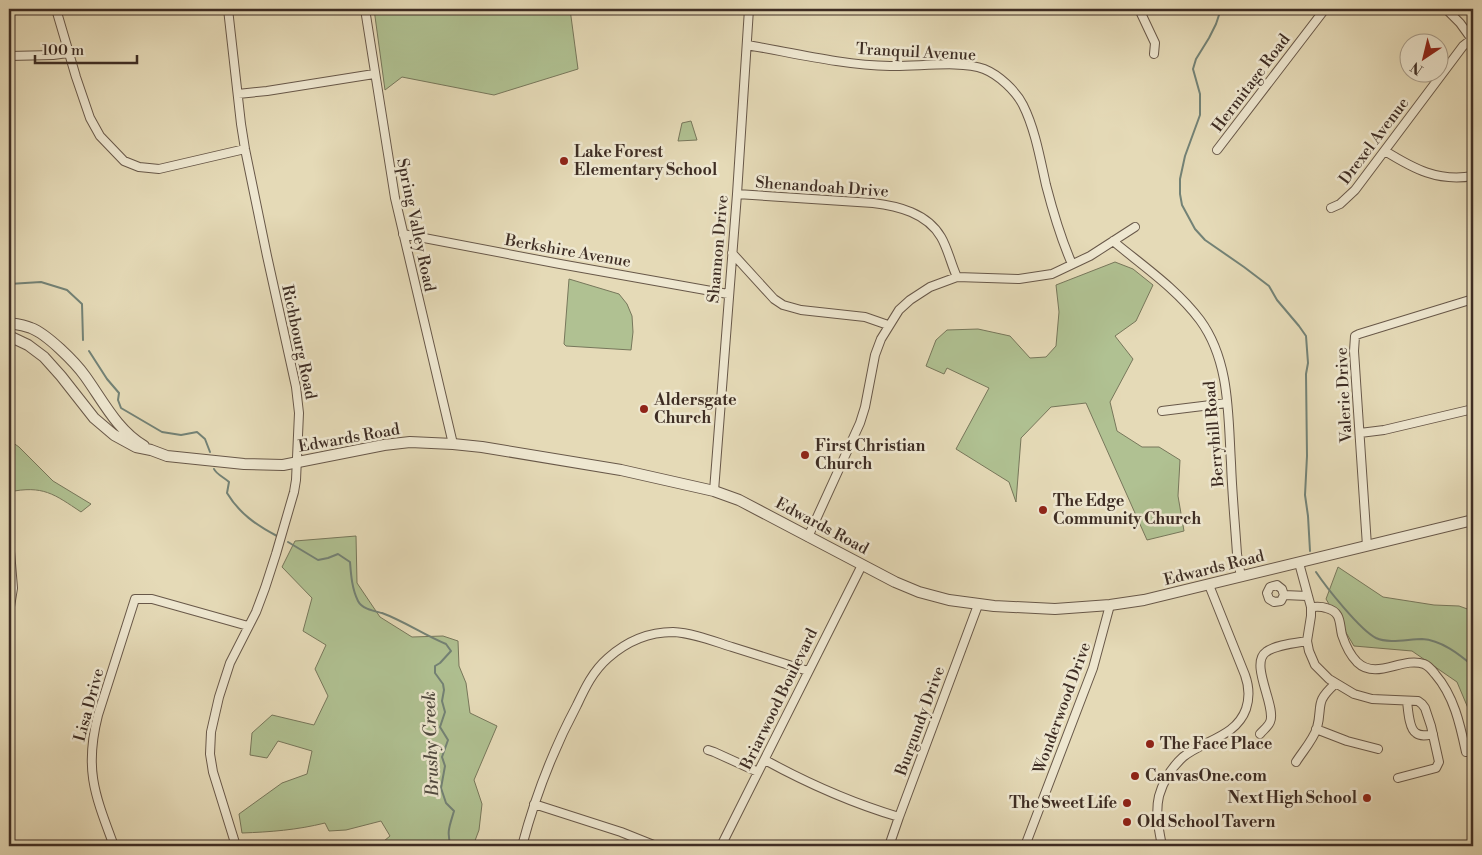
<svg xmlns="http://www.w3.org/2000/svg" width="1482" height="855" viewBox="0 0 1482 855" font-family="'Libre Bodoni',serif">
  <style>
    .green { fill: #b0c192; stroke: #77775b }
    .lines { fill: none; stroke-linecap: round; stroke-linejoin: round }
    .stream { stroke: #738276; stroke-width: 2 }
    .minor-casing { stroke: #685849; stroke-width: 10 }
    .tertiary-casing { stroke: #685849; stroke-width: 12 }
    .minor { stroke: #eee7d0; stroke-width: 8 }
    .tertiary { stroke: #eee7d0; stroke-width: 10 }
    .poi-dot { fill: #8f2418; stroke: #eee7d0; stroke-width: 2 }
    .labels { text-anchor: middle; dominant-baseline: central; stroke-width: 5; stroke-linejoin: round; paint-order: stroke }
    .street-label { font-size: 16px; fill: #3e2d24; stroke: #eee7d0 }
    .poi-label { font-size: 16px; font-weight: bold; fill: #3e2d24; stroke: #eee7d0; text-anchor: start }
    .water-label { font-size: 18px; font-style: italic; fill: #50493f; stroke: #eee7d0 }
  </style>
  <rect width="100%" height="100%" fill="#e5dab7"/>
  <filter id="stains"><feTurbulence type="fractalNoise" baseFrequency=".004" numOctaves="4"/><feColorMatrix values="0 0 0 0 .2 0 0 0 0 .09 0 0 0 0 .02 0 0 0 .5 -.17"/></filter>
  <radialGradient id="worn" r=".72"><stop offset=".6" stop-color="#630" stop-opacity="0"/><stop offset="1" stop-color="#630" stop-opacity=".3"/></radialGradient>
  <path class="green" d="M374,9H570L578,69L494,95L402,77L385,90Z
    M691,121L697,140L678,141L682,123Z
    M1115,262L1133,269L1153,285L1136,321L1115,336L1133,359L1110,402L1117,431L1142,447H1159L1180,460L1178,496L1184,531L1147,540L1086,403L1051,407L1021,438L1016,502L1009,482L956,449L989,388L947,368L944,374L926,366L936,340L947,330L978,329L1010,336L1030,358L1046,357L1056,346L1059,312L1056,285Z
    M569,279L619,294L627,304L632,316L633,332L631,350L566,346L564,344Z
    M9,440L19,447L53,481L91,504L81,512C54,494 43,485 9,492Z
    M356,536L357,583L380,617L412,637L443,636L458,641L459,666L466,683L470,713L497,726L474,780L482,804L479,830L473,846H378L390,836L381,821L346,830L329,831L325,823C297,830 270,832 242,833L239,814L282,783L307,774L312,751L278,741L267,758L250,755L252,733L272,715L314,725L328,696L315,669L326,645L303,631L312,598L282,567L295,541Z
    M1338,567L1383,597L1434,605L1459,606L1473,611V720L1457,682L1412,651L1354,646L1326,599Z"/>
  <g class="lines">
    <path class="stream" d="M1221,9L1216,24L1209,38L1196,59L1193,69L1200,94V115L1185,156L1180,179V194L1182,205L1195,229L1205,240L1244,267L1269,286L1277,300L1299,326L1306,336L1308,363L1306,374L1307,456L1305,495L1308,516L1310,551
      M9,284L41,282L67,290L82,304L83,340
      M89,351L107,379L119,393L118,400L121,408L162,432L181,435L197,432L205,439L210,452
      M214,469C216,474 225,478 229,482L227,493C239,513 256,525 277,536
      M288,542L318,560L328,558L338,554L350,562C351,575 352,589 358,601C362,609 374,611 382,613C404,621 424,635 446,644L451,651L440,663L435,666V673L443,684L444,690L442,701L445,712L440,727L448,740L442,757L445,766L441,788L446,803L454,811C450,825 446,832 451,846
      M1316,572C1326,587 1360,630 1376,638C1389,644 1408,639 1422,639C1441,640 1459,654 1473,666"/>
    <defs>
      <path id="minor" d="M56,9L76,77L90,118L100,136L124,161L139,167L159,169L245,149
        M228,9L241,124L245,149L267,256L296,387L299,413L296,480L294,492L276,554L265,588L256,612L230,663L219,697L211,732L210,754L213,772L236,846
        M365,9L395,198L453,444
        M1139,9L1155,43L1154,54
        M1446,9L1460,23L1473,41
        M747,45C794,53 842,65 890,66C916,67 961,60 984,69C999,75 1016,91 1023,105C1035,129 1040,158 1046,185C1053,212 1061,239 1072,264
        M9,56L53,55L68,53
        M238,94L267,91L374,74
        M1217,150L1325,9
        M1385,151C1414,169 1438,182 1473,176
        M737,194L873,203C898,206 927,213 941,237C948,249 951,264 957,277
        M1331,208L1340,204L1355,190L1463,46L1472,39
        M403,234L560,264L728,294
        M1113,241C1143,266 1177,289 1200,320C1230,361 1228,414 1231,463C1232,493 1235,523 1237,554L1241,577
        M732,253L774,299L783,305L801,310L865,317L888,325
        M1162,411L1227,403
        M1360,433L1384,430L1473,409
        M714,491L737,194L749,9
        M808,537L860,423L865,407L875,355L881,339L899,310L910,300L930,287L957,277L1019,279L1052,274L1090,256L1135,227
        M9,539L13,588L9,613
        M1367,546L1354,351L1355,336L1359,334L1473,299
        M1299,563L1311,607V616L1307,641L1309,651L1315,665L1329,679L1354,694L1372,699L1418,701L1422,704L1425,708L1431,726L1439,762L1436,768L1398,778
        M1284,595L1282,589L1277,585L1270,587L1267,593L1269,599L1274,602L1281,601L1284,595L1307,596
        M1311,607C1315,607 1321,606 1326,608C1342,612 1339,623 1342,635C1345,644 1350,655 1357,662C1377,681 1402,656 1424,664C1429,666 1432,670 1435,674C1454,696 1460,724 1466,752
        M1407,701C1408,709 1409,729 1416,733C1421,737 1428,735 1433,734
        M1316,729L1347,741L1378,749
        M1260,734C1263,730 1268,727 1270,722C1277,707 1249,664 1266,652C1275,645 1295,643 1307,641
        M708,750L714,752L758,772
        M765,760C807,783 852,803 899,817
        M1296,762C1303,751 1313,740 1317,728C1323,705 1314,703 1335,684
        M534,804L621,832L656,846
        M114,846C95,795 84,770 98,715L135,599H152L248,626
        M522,846C535,797 553,750 577,705C585,688 593,671 608,658C626,642 649,632 673,632C693,633 713,641 732,647C757,655 783,663 808,671
        M721,846L862,565
        M889,846L899,817L978,605
        M1025,846L1093,668L1110,605
        M1162,846C1159,830 1155,813 1159,796C1163,782 1172,767 1183,757C1204,740 1236,737 1246,709C1250,697 1249,686 1245,675L1209,585"/>
      <path id="tertiary" d="M9,323C16,324 24,325 31,328C47,334 75,362 85,376C103,401 117,430 144,446
        M9,336L28,345L44,357L61,376L94,418L114,435L136,447L151,450L167,456L244,464L283,465L384,445L410,442L453,444L482,447L621,470L714,491L739,500L895,582L919,592L949,600L994,606L1055,609L1110,605L1144,600L1473,520"/>
    </defs>
    <use href="#minor" class="minor-casing"/>
    <use href="#tertiary" class="tertiary-casing"/>
    <use href="#minor" class="minor"/>
    <use href="#tertiary" class="tertiary"/>
  </g>
  <g class="poi-dot">
    <circle cx="564" cy="161" r="5"/>
    <circle cx="644" cy="409" r="5"/>
    <circle cx="805" cy="455" r="5"/>
    <circle cx="1043" cy="510" r="5"/>
    <circle cx="1150" cy="744" r="5"/>
    <circle cx="1135" cy="776" r="5"/>
    <circle cx="1367" cy="798" r="5"/>
    <circle cx="1127" cy="803" r="5"/>
    <circle cx="1127" cy="822" r="5"/>
  </g>
  <g class="labels">
    <g class="street-label">
      <text transform="translate(916 52) rotate(3)">Tranquil Avenue</text>
      <text transform="translate(1251 83) rotate(-53)">Hermitage Road</text>
      <text transform="translate(1374 141) rotate(-53)">Drexel Avenue</text>
      <text transform="translate(822 187) rotate(4)">Shenandoah Drive</text>
      <text transform="translate(416 225) rotate(78)">Spring Valley Road</text>
      <text transform="translate(718 249) rotate(-85)">Shannon Drive</text>
      <text transform="translate(568 251) rotate(10)">Berkshire Avenue</text>
      <text transform="translate(299 342) rotate(78)">Richbourg Road</text>
      <text transform="translate(1344 395) rotate(-93)">Valerie Drive</text>
      <text transform="translate(1214 434) rotate(-95)">Berryhill Road</text>
      <text transform="translate(349 438) rotate(-10)">Edwards Road</text>
      <text transform="translate(822 526) rotate(28)">Edwards Road</text>
      <text transform="translate(1214 568) rotate(-14)">Edwards Road</text>
      <text transform="translate(779 699) rotate(-64)">Briarwood Boulevard</text>
      <text transform="translate(89 705) rotate(-75)">Lisa Drive</text>
      <text transform="translate(1062 708) rotate(-70)">Wonderwood Drive</text>
      <text transform="translate(920 721) rotate(-70)">Burgundy Drive</text>
    </g>
    <g class="poi-label">
      <text x="574" y="152">Lake Forest<tspan x="574" dy="18">Elementary School</tspan></text>
      <text x="654" y="400">Aldersgate<tspan x="654" dy="18">Church</tspan></text>
      <text x="815" y="446">First Christian<tspan x="815" dy="18">Church</tspan></text>
      <text x="1053" y="501">The Edge<tspan x="1053" dy="18">Community Church</tspan></text>
      <text x="1160" y="744">The Face Place</text>
      <text x="1145" y="776">CanvasOne.com</text>
      <text x="1357" y="798" text-anchor="end">Next High School</text>
      <text x="1117" y="803" text-anchor="end">The Sweet Life</text>
      <text x="1137" y="822">Old School Tavern</text>
    </g>
    <g class="water-label">
      <text transform="translate(431 744) rotate(-92)">Brushy Creek</text>
    </g>
  </g>
  <rect width="1482" height="855" fill="none" stroke="#e5dab7" stroke-width="30"/>
  <rect x="10" y="10" width="1462" height="835" fill="none" stroke="#3e2d24" stroke-width="2.5"/>
  <rect x="15" y="15" width="1452" height="825" fill="none" stroke="#3e2d24"/>
  <g transform="translate(1424 58) rotate(215)"><circle r="24" fill="#eee7d0" stroke="#a89d8b"/>
  <path d="M0-4L9 19L0 12L-9 19Z" fill="#8f2418"/>
  <text y="-8" font-size="14" font-weight="bold" text-anchor="middle" fill="#3e2d24">N</text>
  </g>
  <path d="M35 55v8h102v-8" fill="none" stroke="#3e2d24" stroke-width="2.5"/>
  <text x="42" y="55" font-size="15" fill="#3e2d24" stroke="#eee7d0" stroke-width="4" paint-order="stroke">100 m</text>
  <rect width="100%" height="100%" filter="url(#stains)"/>
  <rect width="100%" height="100%" fill="url(#worn)"/>
</svg>
